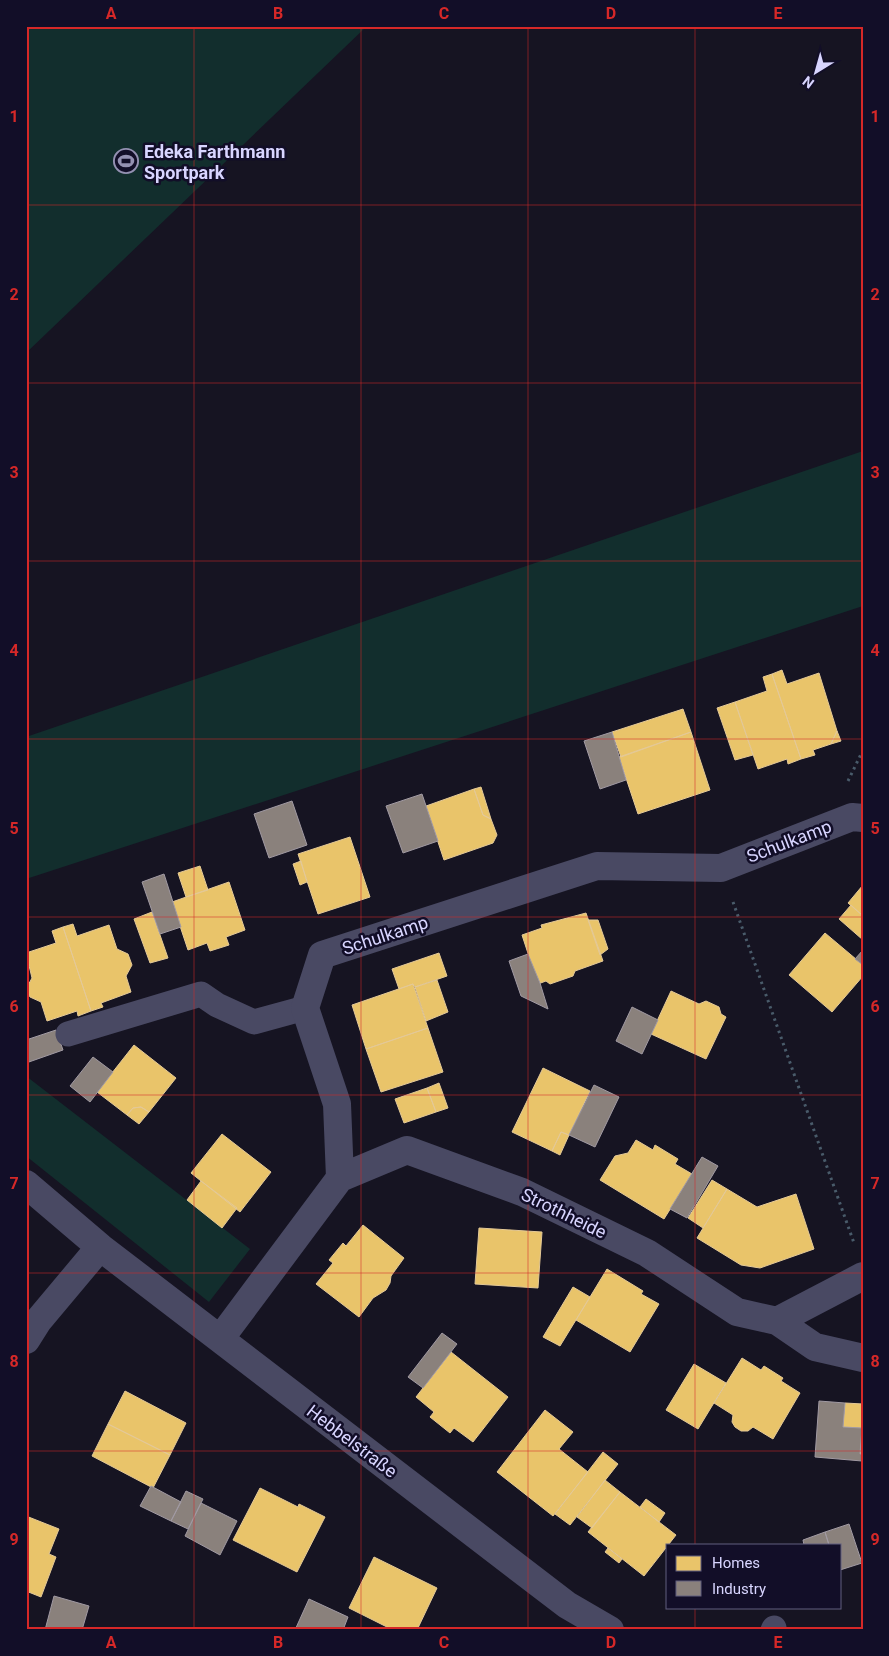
<svg xmlns="http://www.w3.org/2000/svg" width="889" height="1656" viewBox="0 0 889 1656" font-family="Roboto,sans-serif">
  <style>
    .green { fill: #122e2d }
    .homes { fill: #e9c46a; stroke: #e4c997 }
    .industry { fill: #8a817c; stroke: #a19aa3 }
    .lines { fill: none; stroke-linecap: round; stroke-linejoin: round }
    .path { stroke: #495b6a; stroke-width: 3; stroke-dasharray: 2.5 4; stroke-linecap: butt }
    .service { stroke: #494963; stroke-width: 25 }
    .minor { stroke: #494963; stroke-width: 28 }
    .grid { fill: none; stroke: #d62828; stroke-width: 1; stroke-opacity: 0.55 }
    .labels { text-anchor: middle; dominant-baseline: central; stroke-width: 5; stroke-linejoin: round; paint-order: stroke }
    .poi-label { font-size: 18px; font-weight: bold; fill: #d8d5ff; stroke: #120e28; text-anchor: start }
    .street-label { font-size: 18px; fill: #d8d5ff; stroke: #120e28 }
    .neatline { fill: none; stroke: #d62828; stroke-width: 2 }
    .grid-label { font-size: 16px; text-anchor: middle; font-weight: bold; fill: #d62828 }
  </style>
  <rect width="100%" height="100%" fill="#161422"/>
  <path class="green" d="M26,26H367L26,353Z
    M863,451V606L26,879V737Z
    M26,1076L250,1249L209,1302L26,1156Z"/>
  <path class="homes" d="M782,670L787,684L819,673L837,731L831,744L813,750L815,755L801,759L772,674Z
    M772,674L801,759L788,764L787,759L758,769L735,702L767,691L763,677Z
    M735,702L753,755L735,760L717,708Z
    M683,709L691,732L621,757L612,732Z
    M837,731L841,741L831,744Z
    M691,732L710,790L638,814L619,757Z
    M481,787L491,819L483,815L474,789Z
    M474,789L483,815L491,819L497,835L493,843L444,860L426,806Z
    M350,837L370,897L318,914L298,854Z
    M301,861L307,882L300,885L293,864Z
    M200,866L208,890L186,897L178,873Z
    M229,882L245,930L226,937L229,945L210,951L207,943L188,950L172,902Z
    M863,885V916L848,903Z
    M851,905L863,916V940L839,919Z
    M152,912L168,958L150,963L134,919Z
    M586,913L603,961L575,971L573,976L550,984L546,981L538,984L522,935L542,928L541,925Z
    M588,920H598L608,949L600,955Z
    M73,924L77,936L109,925L117,949L128,954L132,965L126,976L131,992L101,1003L103,1007L91,1011L63,927Z
    M63,927L91,1011L78,1016L77,1011L47,1021L41,1002L30,997L26,989L32,978L26,953L56,943L52,931Z
    M825,933L863,965V976L832,1012L789,975Z
    M439,953L447,976L415,987L413,984L399,989L392,969Z
    M437,980L448,1012L426,1021L415,987Z
    M413,984L428,1028L366,1049L352,1005Z
    M671,991L699,1004L706,1001L719,1007L721,1014L726,1017L706,1059L651,1034Z
    M428,1028L443,1072L381,1092L366,1049Z
    M134,1045L176,1078L149,1112L141,1107L133,1108L127,1115L97,1092Z
    M543,1068L590,1091L569,1135L561,1132L552,1151L512,1132Z
    M439,1083L448,1108L436,1112L427,1088Z
    M427,1088L436,1112L404,1123L395,1099Z
    M141,1107L149,1112L139,1124L127,1115L133,1108Z
    M561,1132L569,1135L560,1155L552,1151Z
    M222,1134L271,1172L240,1212L191,1173Z
    M636,1140L653,1150L655,1145L678,1159L675,1164L692,1174L664,1219L600,1180L615,1156L628,1153Z
    M712,1180L727,1189L703,1228L688,1218Z
    M201,1181L237,1208L222,1228L187,1200Z
    M727,1189L757,1207L796,1194L814,1249L760,1268L741,1265L697,1238Z
    M363,1225L404,1258L391,1276L390,1283L386,1290L373,1298L359,1317L316,1284L333,1263L329,1260L343,1243L346,1246Z
    M479,1228L542,1232L538,1288L475,1284Z
    M607,1269L643,1291L641,1294L659,1304L630,1352L576,1320Z
    M573,1287L590,1297L560,1346L543,1337Z
    M451,1352L508,1397L473,1442L454,1428L450,1433L430,1417L434,1412L416,1397Z
    M742,1358L761,1370L764,1366L783,1378L781,1381L800,1393L773,1439L753,1427L748,1431H741L735,1427L732,1422L733,1415L714,1403Z
    M694,1364L726,1383L698,1429L666,1410Z
    M125,1391L186,1423L170,1455L108,1424Z
    M845,1403L863,1404L862,1428L843,1427Z
    M545,1410L573,1432L559,1449L588,1472L553,1516L497,1472Z
    M863,1415V1454H860Z
    M108,1424L170,1455L153,1488L92,1456Z
    M603,1452L618,1464L570,1525L555,1514Z
    M605,1480L620,1492L592,1528L577,1517Z
    M260,1488L298,1507L299,1504L325,1517L297,1572L233,1540Z
    M620,1492L676,1535L644,1576L588,1532Z
    M646,1499L665,1513L659,1522L640,1507Z
    M26,1516L59,1529L49,1554L56,1557L41,1597L26,1591Z
    M608,1548L622,1559L619,1563L605,1552Z
    M374,1557L437,1588L417,1630H393L349,1608Z"/>
  <path class="industry" d="M612,732L626,780L600,789L584,741Z
    M422,794L438,841L403,853L386,806Z
    M292,801L307,845L269,858L254,814Z
    M164,874L181,927L160,934L142,882Z
    M863,950V965L855,959Z
    M528,954L540,983L548,1009L521,996L509,961Z
    M632,1007L658,1020L642,1054L616,1041Z
    M56,1030L63,1050L26,1063V1040Z
    M93,1057L113,1072L90,1102L70,1086Z
    M594,1085L619,1097L595,1147L569,1135Z
    M702,1157L718,1166L687,1218L670,1209Z
    M442,1333L457,1344L423,1388L408,1377Z
    M819,1401L845,1403L843,1427L862,1428L860,1454H862V1461L815,1457Z
    M151,1486L181,1502L171,1521L140,1506Z
    M186,1491L203,1499L188,1529L171,1521Z
    M201,1503L237,1521L220,1555L185,1536Z
    M849,1524L862,1563L840,1570V1545H829L825,1532Z
    M825,1532L829,1545H804L803,1540Z
    M54,1596L89,1606L82,1630H45Z
    M309,1599L348,1617L343,1630H295Z"/>
  <g class="lines">
    <path class="path" d="M848,781L863,750
      M733,902L854,1243"/>
    <path class="service" d="M68,1034L201,994L217,1005L254,1022L305,1008
      M773,1630L774,1628"/>
    <path class="minor" d="M340,1178L407,1150L522,1192L647,1253L737,1312L777,1321L815,1347L863,1358
      M26,1184L100,1247
      M777,1321L863,1276
      M220,1339L340,1178L337,1104L305,1008L322,955L597,866L721,868L852,817L863,818
      M26,1340L38,1321L100,1247L567,1605L610,1630"/>
  </g>
  <path class="grid" d="M194,26V1630M361,26V1630M528,26V1630M695,26V1545M26,205H863M26,383H863M26,561H863M26,739H863M26,917H863M26,1095H863M26,1273H863M26,1451H863M695,1607V1630"/>
  <defs>
    <symbol id="stadium-ring" viewBox="-11 -11 22 22"><circle r="9.5" fill="#120e28" stroke="#9491b2" stroke-width="1.5"/><path d="M0-5a6.5 5 0 1 0 0 10a6.5 5 0 1 0 0-10ZM-3.5-1.8h7v3.6h-7Z" fill="#9491b2"/></symbol>
  </defs>
  <g fill-rule="evenodd">
    <use href="#stadium-ring" x="112" y="147" width="28" height="28"/>
  </g>
  <g class="labels">
    <g class="poi-label">
      <text x="144" y="151">Edeka Farthmann<tspan x="144" dy="21">Sportpark</tspan></text>
    </g>
    <g class="street-label">
      <text transform="translate(789 841) rotate(-21)">Schulkamp</text>
      <text transform="translate(385 935) rotate(-18)">Schulkamp</text>
      <text transform="translate(564 1213) rotate(26)">Strothheide</text>
      <text transform="translate(352 1441) rotate(37)">Hebbelstraße</text>
    </g>
  </g>
  <rect width="889" height="1656" fill="none" stroke="#120e28" stroke-width="55"/>
  <rect x="666" y="1544" width="175" height="65" fill="#120e28" stroke="#615e7e"/>
  <rect x="676" y="1556" width="25" height="15" fill="#e9c46a" stroke="#615e7e"/>
  <text x="712" y="1568" font-size="15" fill="#d8d5ff">Homes</text>
  <rect x="676" y="1581" width="25" height="15" fill="#8a817c" stroke="#615e7e"/>
  <text x="712" y="1594" font-size="15" fill="#d8d5ff">Industry</text>
  <g transform="translate(816 72) rotate(217)" stroke="#120e28" stroke-width="4" paint-order="stroke">
  <path d="M0-4L9 19L0 12L-9 19Z" fill="#d8d5ff"/>
  <text y="-8" font-size="14" font-weight="bold" text-anchor="middle" fill="#d8d5ff">N</text>
  </g>
  <rect x="28" y="28" width="834" height="1600" class="neatline"/>
  <g class="grid-label">
    <text x="111" y="19">A</text>
    <text x="278" y="19">B</text>
    <text x="444" y="19">C</text>
    <text x="611" y="19">D</text>
    <text x="778" y="19">E</text>
    <text x="14" y="122">1</text>
    <text x="875" y="122">1</text>
    <text x="14" y="300">2</text>
    <text x="875" y="300">2</text>
    <text x="14" y="478">3</text>
    <text x="875" y="478">3</text>
    <text x="14" y="656">4</text>
    <text x="875" y="656">4</text>
    <text x="14" y="834">5</text>
    <text x="875" y="834">5</text>
    <text x="14" y="1012">6</text>
    <text x="875" y="1012">6</text>
    <text x="14" y="1189">7</text>
    <text x="875" y="1189">7</text>
    <text x="14" y="1367">8</text>
    <text x="875" y="1367">8</text>
    <text x="14" y="1545">9</text>
    <text x="875" y="1545">9</text>
    <text x="111" y="1648">A</text>
    <text x="278" y="1648">B</text>
    <text x="444" y="1648">C</text>
    <text x="611" y="1648">D</text>
    <text x="778" y="1648">E</text>
  </g>
</svg>
